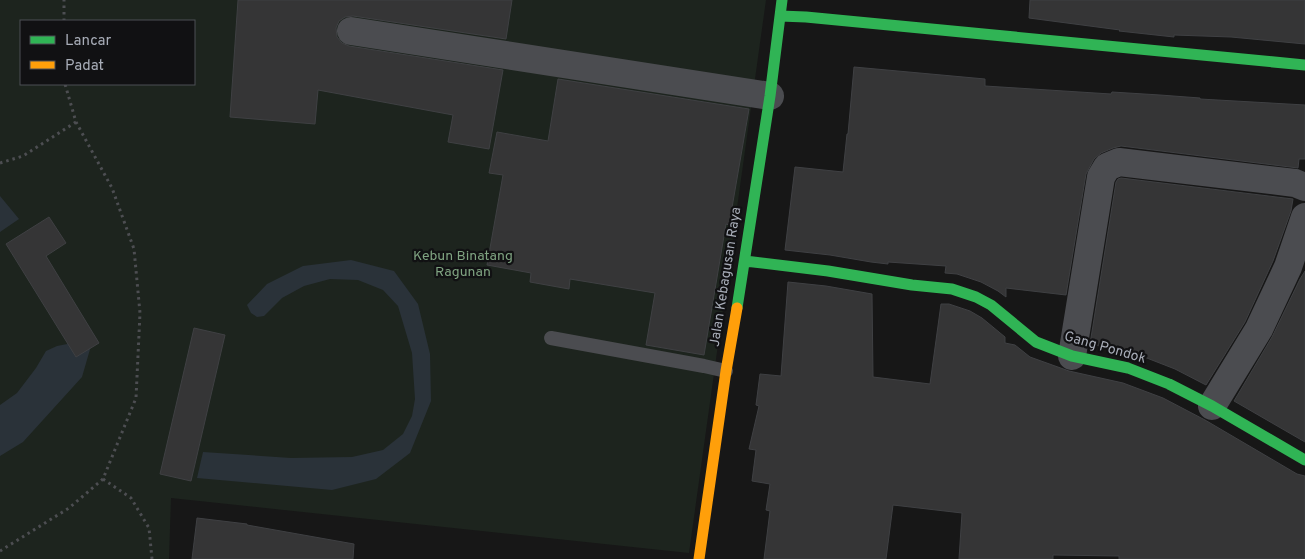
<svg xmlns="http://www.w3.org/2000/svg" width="1305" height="559" viewBox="0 0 1305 559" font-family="Overpass,sans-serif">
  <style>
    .green { fill: #1d241e; fill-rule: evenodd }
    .water { fill: #2a3239 }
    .building { fill: #353536; stroke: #3f4043 }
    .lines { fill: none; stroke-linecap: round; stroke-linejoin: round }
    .path { stroke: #4d4e52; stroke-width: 3; stroke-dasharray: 2.5 4; stroke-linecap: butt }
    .lane { stroke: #4b4c50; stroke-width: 14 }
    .street { stroke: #4b4c50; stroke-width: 28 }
    .fast { stroke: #30b455; stroke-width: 11 }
    .slow { stroke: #ff9f0a; stroke-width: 11 }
    .labels { text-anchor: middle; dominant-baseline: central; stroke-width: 4.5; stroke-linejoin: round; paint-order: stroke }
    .park-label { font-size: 14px; fill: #7fa381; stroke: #111113 }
    .street-label { font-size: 14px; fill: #a8adb8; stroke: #111113 }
  </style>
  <rect width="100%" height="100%" fill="#171717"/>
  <path class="green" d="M0,0H766L689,553L171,498L169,559H0ZM21,21H194V84H21Z"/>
  <path class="water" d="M0,196L19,219L0,232Z
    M351,260L394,271L418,304L430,354L431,401L410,453L376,479L332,490L197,478L203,452L291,458L352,457L383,450L403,434L412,416L415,399L412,353L398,306L383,290L358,280L330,279L304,286L282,298L264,316L257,317L251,313L247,305L267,284L303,266Z
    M93,339L82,377L23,442L0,456V405L17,393L36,368L46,351L57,346Z"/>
  <path class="building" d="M238,0H512L506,39L353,16L345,17L339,21L336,28L337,37L342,43L349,46L503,70L489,149L448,142L453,115L318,90L315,124L230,117Z
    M1030,0H1305V44L1231,37L1174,35V37L1119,31L1120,30L1029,18Z
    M854,67L985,79V86L1111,94L1112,92L1160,95L1200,98V99L1305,105V159H1299L1298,168L1121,146L1113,148L1101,153L1094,159L1086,174L1066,295L1006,288V297L998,291L981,282L957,274L945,273L946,266L888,262V264L871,262L830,255L785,250L795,167L843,172L847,134H848Z
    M558,79L749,109L729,225L726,224L704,355L646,345L655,293L570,279L569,289L530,282L531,273L487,265L503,175L489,173L497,132L548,141Z
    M1121,178L1293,199L1291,211L1273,261L1245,322L1206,385L1175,369L1134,353L1090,344L1116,182L1118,179Z
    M49,217L66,243L46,256L99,343L76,357L6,244Z
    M1305,271V442L1234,401L1272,337L1300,279Z
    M788,282L826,286L872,294L873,377L930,384L941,304H949L970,311L982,318L1005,337V343L1015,345L1030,357L1069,371L1123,383L1163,398L1205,420L1297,474L1305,476V559H1119V556L1053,555V559H959L962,513L893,505L886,559H764L770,511L766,510L770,484L752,481L756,450L749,449L759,406L756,405L760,374L781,376Z
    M194,328L225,335L191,481L160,474Z
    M197,518L247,524V525L354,544L353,559H192Z"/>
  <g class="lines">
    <path class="path" d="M64,21V0
      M0,163L23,156L76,122
      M103,479L131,498L149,528L152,559
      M0,551L69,508L103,479L136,398L140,313L134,249L112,188L76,122L65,84"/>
    <path class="lane" d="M551,338L704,366L726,371"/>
    <path class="street" d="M351,31L770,96
      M1072,356L1101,177L1107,167L1119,162L1295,183L1305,187
      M1212,406L1259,329L1288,267L1305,217"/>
    <path class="fast" d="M780,16L806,17L1305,65
      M745,261L828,271L912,285L952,289L976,297L991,305L1036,342L1072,356L1128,368L1169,384L1212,406L1305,460
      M737,308L770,96L782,0"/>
    <path class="slow" d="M699,559L726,371L737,308"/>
  </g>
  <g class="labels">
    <g class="park-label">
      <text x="463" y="256">Kebun Binatang<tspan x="463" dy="16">Ragunan</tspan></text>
    </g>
    <g class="street-label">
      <text transform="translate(726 277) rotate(-81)">Jalan Kebagusan Raya</text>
      <text transform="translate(1105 348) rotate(16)">Gang Pondok</text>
    </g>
  </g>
  <rect x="20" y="20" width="175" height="65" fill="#111113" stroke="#4d4f55"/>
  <rect x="30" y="36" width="25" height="8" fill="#30b455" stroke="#4d4f55"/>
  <text x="65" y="45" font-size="15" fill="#a8adb8">Lancar</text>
  <rect x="30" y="61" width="25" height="8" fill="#ff9f0a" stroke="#4d4f55"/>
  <text x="65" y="70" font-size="15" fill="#a8adb8">Padat</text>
</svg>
